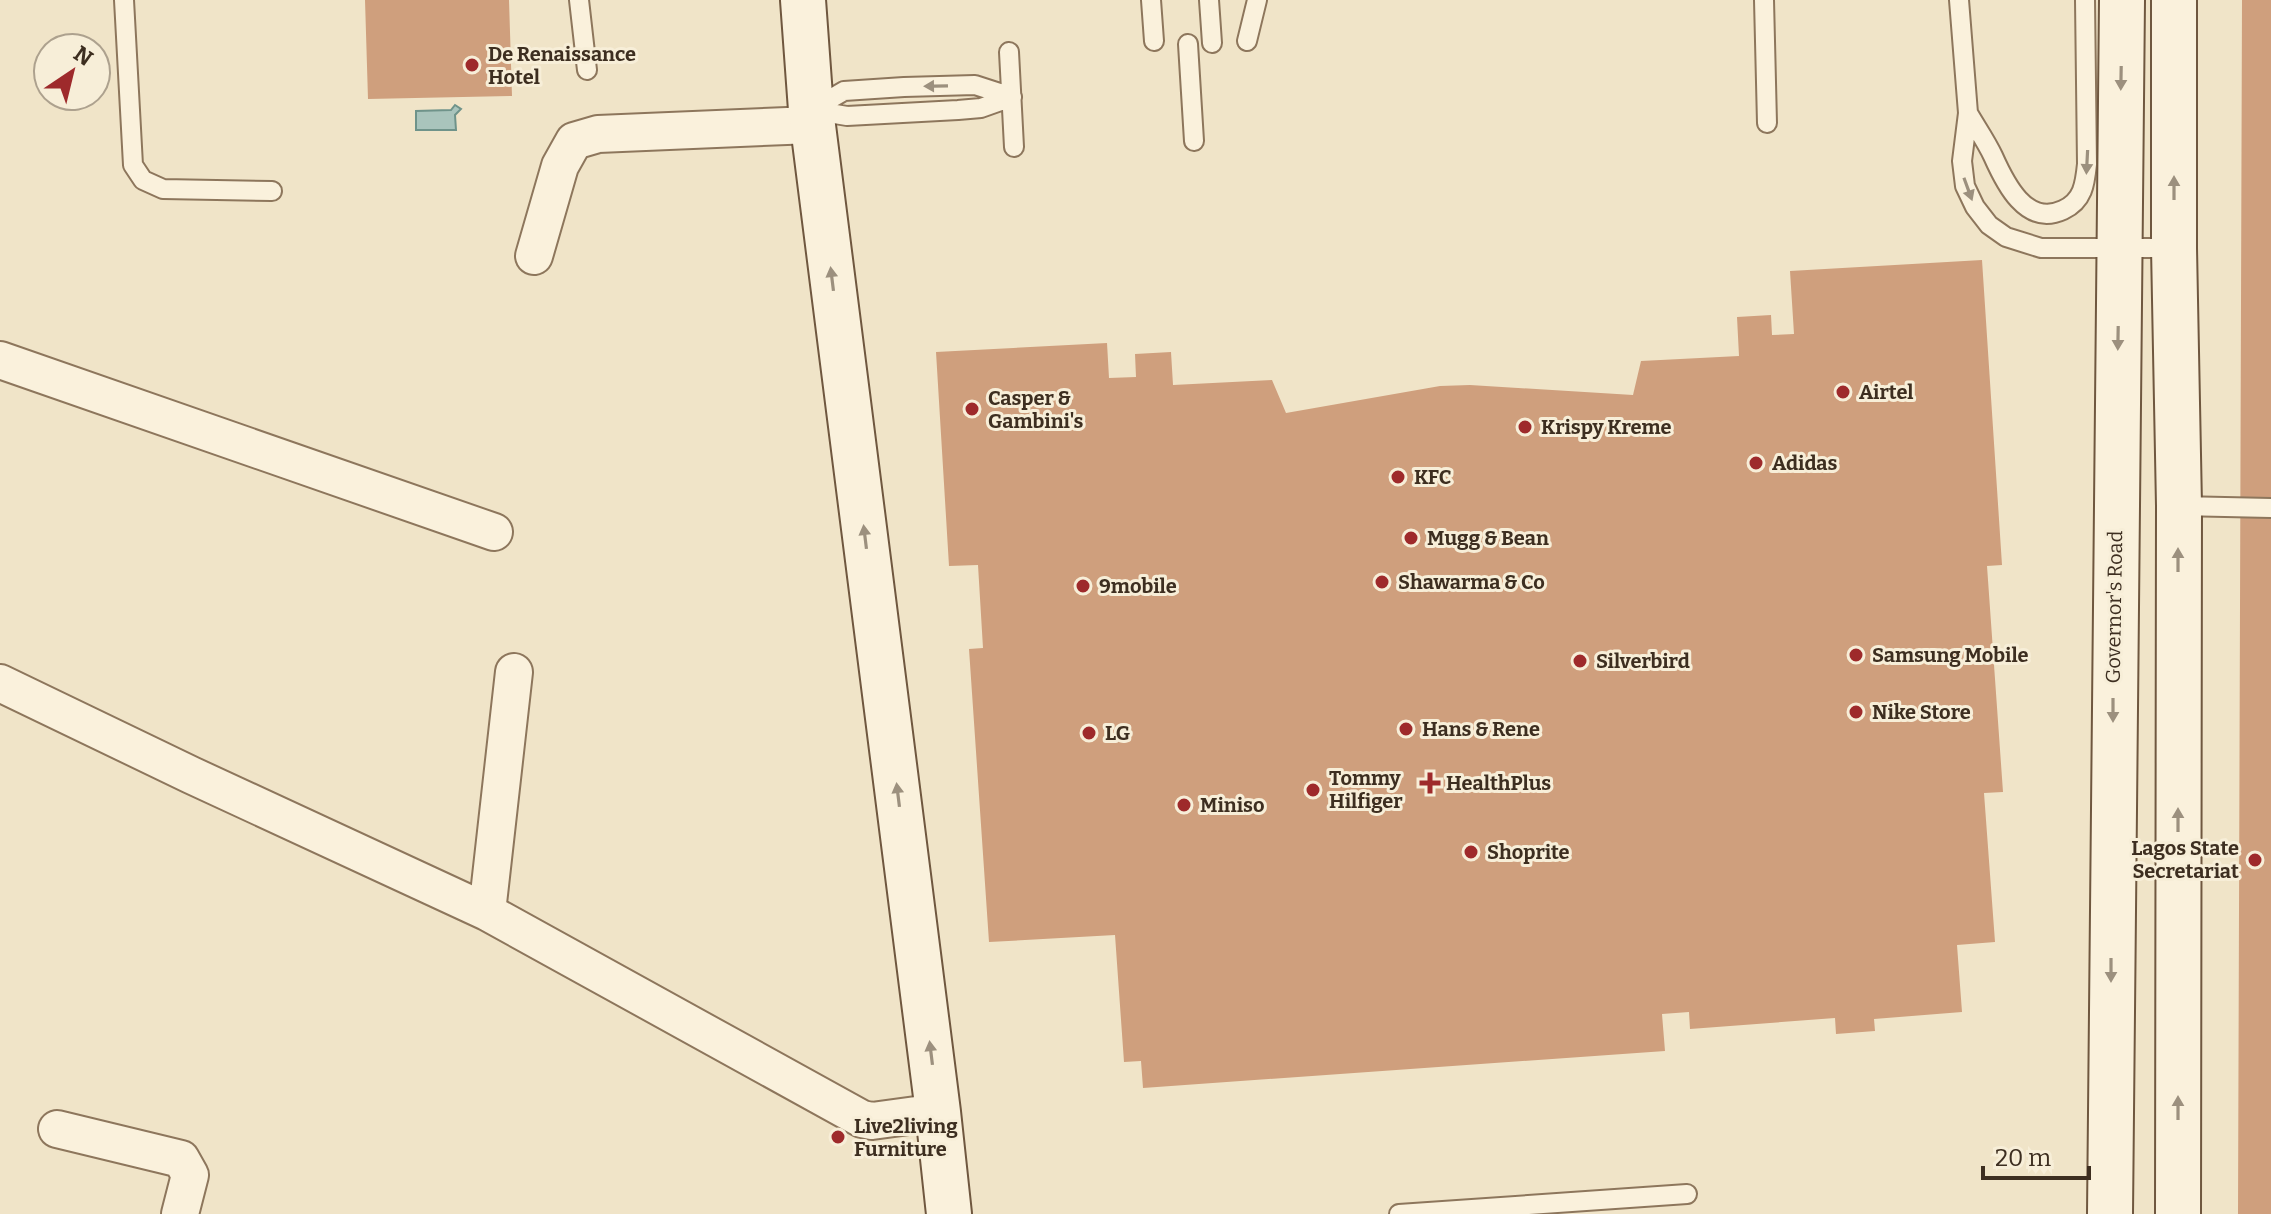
<svg xmlns="http://www.w3.org/2000/svg" width="2271" height="1214" viewBox="0 0 2271 1214" font-family="Bitter,serif">
  <style>
    .water { fill: #a9c4bc; stroke: #6f938a; stroke-width: 2 }
    .building { fill: #cf9f7d }
    .lines { fill: none; stroke-linecap: round; stroke-linejoin: round }
    .lane-casing { stroke: #8d765c; stroke-width: 22 }
    .street-casing { stroke: #8d765c; stroke-width: 40 }
    .secondary-casing { stroke: #6f573f; stroke-width: 48 }
    .lane { stroke: #faf1dc; stroke-width: 18 }
    .street { stroke: #faf1dc; stroke-width: 36 }
    .secondary { stroke: #faf1dc; stroke-width: 44 }
    .oneway { fill: #9c907e }
    .poi-dot { fill: #9e2a2b; stroke: #f7eed8; stroke-width: 3 }
    .labels { text-anchor: middle; dominant-baseline: central; stroke-width: 6; stroke-linejoin: round; paint-order: stroke }
    .poi-label { font-size: 20px; font-weight: bold; fill: #3d2e20; stroke: #f7eed8; text-anchor: start }
    .street-label { font-size: 20px; fill: #3d2e20; stroke: #f7eed8 }
  </style>
  <rect width="100%" height="100%" fill="#f0e4c8"/>
  <path class="water" d="M455,105L461,109L455,115L456,130H416V111L451,110Z"/>
  <path class="building" d="M365,0H509L512,96L368,99Z
    M2242,0H2271V1214H2238Z
    M1982,260L2002,565L1987,566L2003,792L1984,793L1995,942L1957,945L1962,1012L1874,1019L1875,1031L1836,1034L1835,1018L1690,1029L1689,1012L1662,1014L1665,1051L1143,1088L1141,1061L1124,1062L1115,935L989,942L969,649L983,648L978,565L949,566L936,352L1107,343L1109,378L1136,377L1135,354L1171,352L1173,385L1272,380L1286,413L1440,386L1470,385L1633,395L1641,361L1739,356L1737,317L1771,315L1772,335L1794,334L1790,271Z"/>
  <g class="lines">
    <defs>
      <path id="lane" d="M124,0L133,165L143,180L163,189L272,191
        M579,0L587,70
        M1151,0L1154,41
        M1209,0L1212,43
        M1764,0L1767,123
        M1959,0L1968,113L1962,161L1965,186L1975,207L1989,225L2006,237L2041,248H2174
        M1247,41L1257,0
        M1188,44L1194,141
        M1009,52L1014,147
        M813,109L844,91L904,87L975,85L1012,97
        M811,110L847,116L958,110L981,108L1012,97
        M1968,113C1976,127 1986,141 1993,156C2005,183 2026,227 2063,210C2083,201 2085,184 2087,164L2085,0
        M2179,506L2271,508
        M1399,1214L1687,1194"/>
      <path id="street" d="M534,256L560,166L574,141L598,134L812,125
        M0,360L494,532
        M0,683L191,775L487,912L862,1119L872,1121L938,1112
        M487,912L514,672
        M57,1129L181,1159L190,1175L180,1214"/>
      <path id="secondary" d="M803,0L811,110L938,1112L949,1214
        M2174,0V248L2179,506L2178,1214
        M2110,1214L2122,0"/>
    </defs>
    <use href="#lane" class="lane-casing"/>
    <use href="#street" class="street-casing"/>
    <use href="#secondary" class="secondary-casing"/>
    <use href="#lane" class="lane"/>
    <use href="#street" class="street"/>
    <use href="#secondary" class="secondary"/>
  </g>
  <defs><path id="oneway-solid" d="M-6-.8H1V-3.2L6.5 0L1 3.2V.8H-6Z" transform="scale(2)"/></defs>
  <g class="oneway">
    <use href="#oneway-solid" transform="translate(2121 78) rotate(91)"/>
    <use href="#oneway-solid" transform="translate(936 86) rotate(179)"/>
    <use href="#oneway-solid" transform="translate(2087 162) rotate(93)"/>
    <use href="#oneway-solid" transform="translate(2174 188) rotate(-90)"/>
    <use href="#oneway-solid" transform="translate(1968 189) rotate(70)"/>
    <use href="#oneway-solid" transform="translate(832 279) rotate(-97)"/>
    <use href="#oneway-solid" transform="translate(2118 338) rotate(91)"/>
    <use href="#oneway-solid" transform="translate(865 537) rotate(-97)"/>
    <use href="#oneway-solid" transform="translate(2178 560) rotate(-90)"/>
    <use href="#oneway-solid" transform="translate(2113 710) rotate(90)"/>
    <use href="#oneway-solid" transform="translate(898 795) rotate(-97)"/>
    <use href="#oneway-solid" transform="translate(2178 820) rotate(-90)"/>
    <use href="#oneway-solid" transform="translate(2111 970) rotate(90)"/>
    <use href="#oneway-solid" transform="translate(931 1053) rotate(-97)"/>
    <use href="#oneway-solid" transform="translate(2178 1108) rotate(-90)"/>
  </g>
  <g class="poi-dot">
    <circle cx="472" cy="65" r="8"/>
    <circle cx="1843" cy="392" r="8"/>
    <circle cx="972" cy="409" r="8"/>
    <circle cx="1525" cy="427" r="8"/>
    <circle cx="1756" cy="463" r="8"/>
    <circle cx="1398" cy="477" r="8"/>
    <circle cx="1411" cy="538" r="8"/>
    <circle cx="1382" cy="582" r="8"/>
    <circle cx="1083" cy="586" r="8"/>
    <circle cx="1856" cy="655" r="8"/>
    <circle cx="1580" cy="661" r="8"/>
    <circle cx="1856" cy="712" r="8"/>
    <circle cx="1406" cy="729" r="8"/>
    <circle cx="1089" cy="733" r="8"/>
    <path d="M1426 771h8v8h8v8h-8v8h-8v-8h-8v-8h8z"/>
    <circle cx="1313" cy="790" r="8"/>
    <circle cx="1184" cy="805" r="8"/>
    <circle cx="1471" cy="852" r="8"/>
    <circle cx="2255" cy="860" r="8"/>
    <circle cx="838" cy="1137" r="8"/>
  </g>
  <g class="labels">
    <g class="poi-label">
      <text x="488" y="54">De Renaissance<tspan x="488" dy="23">Hotel</tspan></text>
      <text x="1859" y="392">Airtel</text>
      <text x="988" y="398">Casper &amp;<tspan x="988" dy="23">Gambini's</tspan></text>
      <text x="1541" y="427">Krispy Kreme</text>
      <text x="1772" y="463">Adidas</text>
      <text x="1414" y="477">KFC</text>
      <text x="1427" y="538">Mugg &amp; Bean</text>
      <text x="1398" y="582">Shawarma &amp; Co</text>
      <text x="1099" y="586">9mobile</text>
      <text x="1872" y="655">Samsung Mobile</text>
      <text x="1596" y="661">Silverbird</text>
      <text x="1872" y="712">Nike Store</text>
      <text x="1422" y="729">Hans &amp; Rene</text>
      <text x="1105" y="733">LG</text>
      <text x="1329" y="778">Tommy<tspan x="1329" dy="23">Hilfiger</tspan></text>
      <text x="1446" y="783">HealthPlus</text>
      <text x="1200" y="805">Miniso</text>
      <text x="2239" y="848" text-anchor="end">Lagos State<tspan x="2239" dy="23">Secretariat</tspan></text>
      <text x="1487" y="852">Shoprite</text>
      <text x="854" y="1126">Live2living<tspan x="854" dy="23">Furniture</tspan></text>
    </g>
    <g class="street-label">
      <text transform="translate(2114 607) rotate(-89)">Governor's Road</text>
    </g>
  </g>
  <g transform="translate(72 72) rotate(35)"><circle r="38" fill="#f7eed8" stroke="#ada18e" stroke-width="2"/>
  <path d="M0-6L14 30L0 20L-14 30Z" fill="#9e2a2b"/>
  <text y="-12" font-size="22" font-weight="bold" text-anchor="middle" fill="#3d2e20">N</text>
  </g>
  <path d="M1983 1166v12h106v-12" fill="none" stroke="#3d2e20" stroke-width="4"/>
  <text x="1995" y="1166" font-size="24" fill="#3d2e20" stroke="#f7eed8" stroke-width="6" paint-order="stroke">20 m</text>
</svg>
